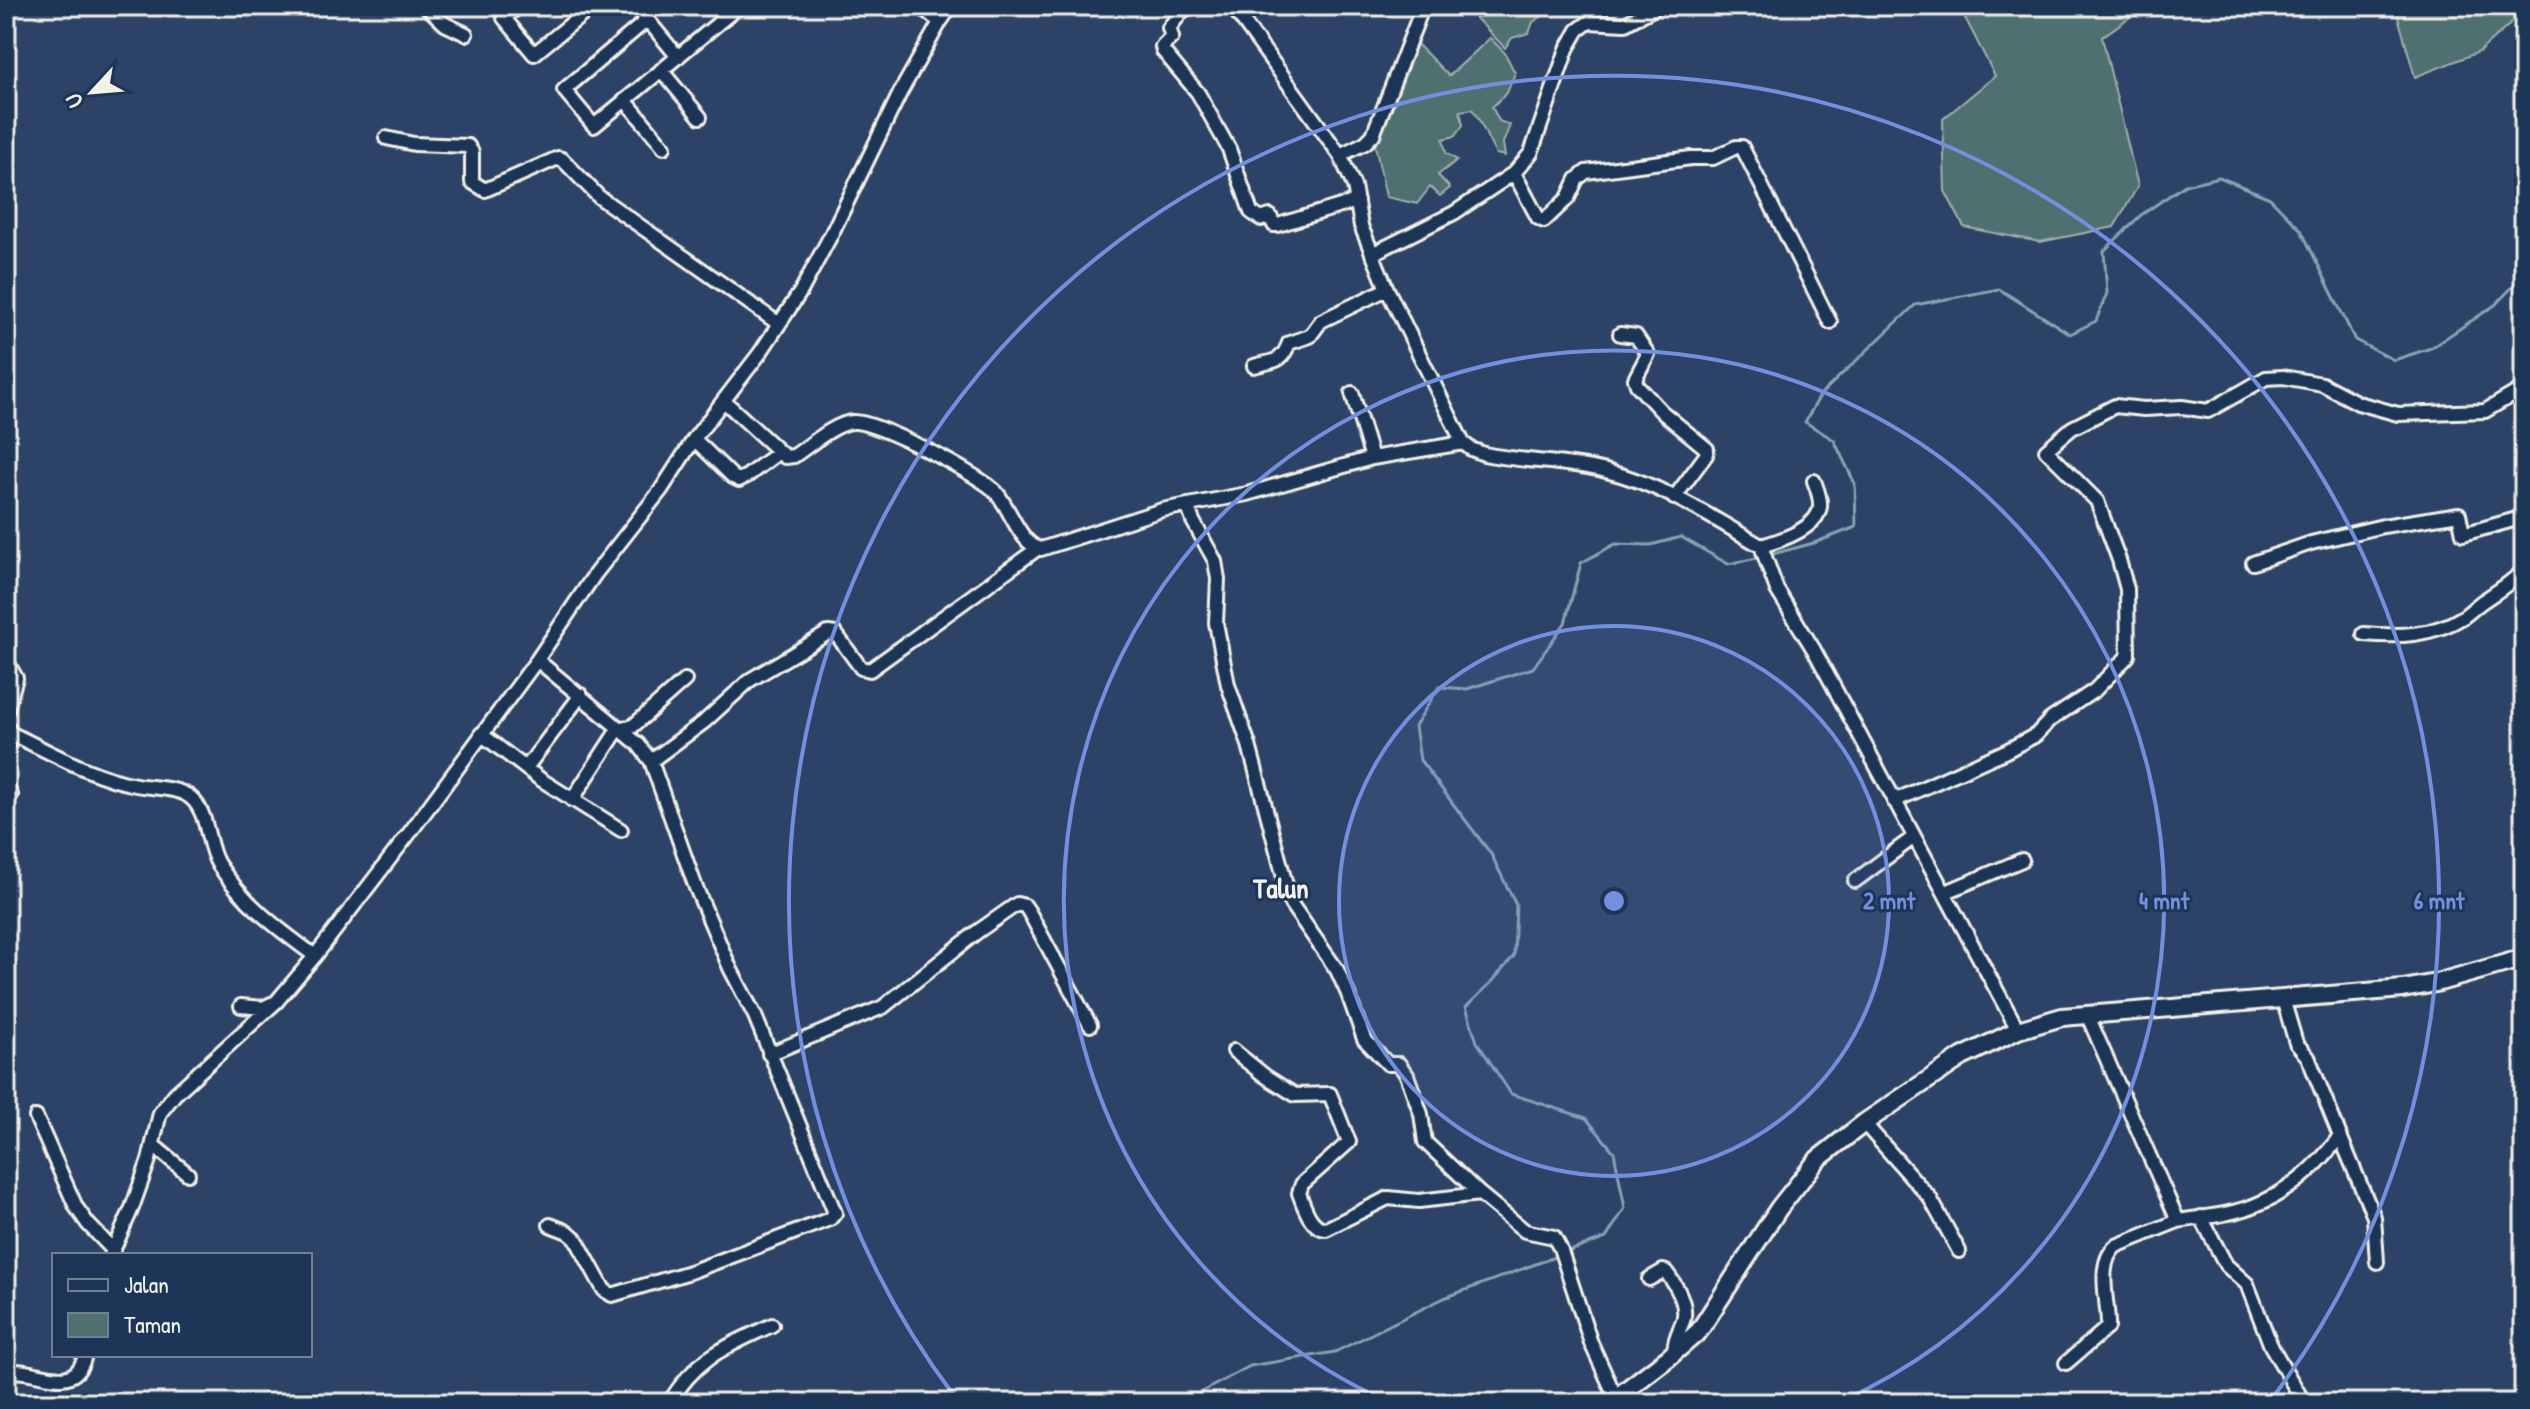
<svg xmlns="http://www.w3.org/2000/svg" width="2530" height="1409" viewBox="0 0 2530 1409" font-family="'Patrick Hand',sans-serif">
  <style>
    .green { fill: #506f6f; stroke: #a2b0ac; stroke-width: 2 }
    .lines { fill: none; stroke-linecap: round; stroke-linejoin: round }
    .stream { stroke: #8aa2b1; stroke-width: 3 }
    .minor-casing { stroke: #f4f1e8; stroke-width: 18 }
    .major-casing { stroke: #f4f1e8; stroke-width: 22 }
    .minor { stroke: #1d3557; stroke-width: 12 }
    .major { stroke: #1d3557; stroke-width: 16 }
    .ring { fill: none; stroke: #738fde; stroke-width: 4 }
    .labels { text-anchor: middle; dominant-baseline: central; stroke-width: 6; stroke-linejoin: round; paint-order: stroke }
    .quarter-label { font-size: 28px; font-weight: bold; fill: #f4f1e8; stroke: #1d3557 }
    .centre { fill: #738fde; stroke: #1d3557; stroke-width: 4 }
    .ring-label { font-size: 24px; text-anchor: middle; font-weight: bold; fill: #738fde; stroke: #1d3557; stroke-width: 6; stroke-linejoin: round; paint-order: stroke }
  </style>
  <rect width="100%" height="100%" fill="#2c4266"/>
  <filter id="ink" filterUnits="userSpaceOnUse"><feTurbulence type="fractalNoise" baseFrequency=".0125" numOctaves="2"/><feDisplacementMap in="SourceGraphic" scale="16" xChannelSelector="R" yChannelSelector="G"/><feConvolveMatrix kernelMatrix="1 2 1 2 8 2 1 2 1" color-interpolation-filters="sRGB"/></filter>
  <g filter="url(#ink)">
    <path class="green" d="M1464,6H1538L1537,8L1544,15L1533,22L1529,33L1512,38L1505,48Z
      M1959,6H2151L2137,12L2102,37L2138,186L2114,227L2040,242L1964,227L1945,191L1943,119L1995,76Z
      M2395,6H2524L2517,18L2479,52L2415,77Z
      M1490,38L1505,53L1515,73L1507,93L1492,107L1499,121L1510,125L1503,143L1505,156L1496,154C1486,138 1483,123 1472,109L1460,111L1463,125L1455,136L1443,139L1446,153L1457,160L1438,175L1450,188L1440,196L1430,187L1417,204L1386,197L1375,145L1364,148L1414,41L1449,76Z"/>
    <g class="lines">
      <path class="stream" d="M1769,555L1814,543L1856,527L1855,484L1834,440L1805,422L1821,394L1915,305L1999,289L2070,334L2096,321L2107,293L2104,251L2141,215L2185,185L2219,177L2270,198L2301,230L2355,340L2394,360L2431,348L2495,305L2524,275
        M1567,1252L1606,1238L1625,1208L1614,1152L1586,1118L1511,1094L1477,1042L1466,1007L1491,983L1514,956L1516,905L1491,854L1420,760L1415,726L1439,687L1467,689L1533,668L1565,623L1581,563L1615,544L1651,545L1681,537L1728,564L1762,557
        M1181,1403L1250,1366L1335,1352L1444,1298L1560,1255"/>
      <defs>
        <path id="minor" d="M426,6L445,24L466,34
          M519,6L504,18L534,54L593,6
          M636,6L678,57
          M920,6L940,22
          M1186,6L1169,28L1172,37L1162,47L1163,51L1198,93L1229,149L1251,212L1261,219L1270,216L1274,225H1278L1357,201
          M1232,6L1340,155L1354,186L1361,226L1387,289L1463,443L1471,449L1484,454C1524,462 1567,461 1606,471C1661,484 1713,518 1761,546L1777,590L1814,650L2018,1030
          M647,20L564,90L594,126L739,6
          M661,70L700,117
          M625,100L664,147
          M386,138L414,144L468,146L472,152V182L485,190L558,158L562,159L599,197L779,324
          M1340,155L1365,143L1373,135L1423,6
          M1514,173L1538,218L1544,221L1568,198L1577,179L1586,172L1691,158H1713L1736,147H1742L1830,322
          M1372,254L1454,213L1514,173L1531,153L1567,49L1578,30L1589,22L1625,24L1658,6
          M1620,334L1636,336L1648,354L1635,379L1637,385L1662,412L1707,449L1706,455L1674,498
          M1254,366C1274,360 1281,364 1289,343L1310,336L1321,321L1387,289
          M1352,393L1372,458
          M724,401L785,457L794,456C809,446 835,423 853,422C875,420 980,475 996,492C1010,508 1021,546 1041,549L1162,510L1247,494L1372,458L1463,443
          M694,439L733,477L739,480L747,476L779,452
          M1187,505L1193,521L1215,561L1218,579L1216,623L1228,685L1249,745L1291,904L1337,970L1348,994L1364,1039L1388,1064H1399L1407,1075L1421,1114L1425,1142L1480,1194
          M1761,546C1779,541 1817,529 1820,507C1821,498 1817,489 1814,481
          M2253,563L2311,543L2383,526L2459,514L2463,534L2524,517
          M2364,634C2398,637 2433,636 2463,617C2470,612 2476,606 2483,601C2498,591 2511,583 2524,570
          M6,660L16,678L6,712
          M537,660L638,744L651,761L696,888L730,968L755,1016L835,1213L830,1219L690,1272L612,1295L604,1290L576,1239L568,1232L550,1225
          M6,726L12,734L6,747
          M12,734C52,753 92,777 136,785C152,788 177,787 190,797C209,812 206,844 218,864C244,904 277,928 315,956
          M481,734L540,779L621,830
          M651,761L704,722L750,680L828,633L836,634L861,668L870,670L1037,549
          M526,768L581,695
          M6,787L11,795
          M572,800L619,728L632,727L685,680
          M1894,801L2006,751L2036,735L2050,720L2095,690L2128,656L2127,589L2119,560L2097,501L2046,450L2072,428L2115,406L2144,409L2182,407L2208,411L2266,378L2283,377L2322,384L2358,403L2398,414L2485,411L2524,388
          M1855,881L1914,837
          M1946,892L2022,860
          M241,1006L263,1008L271,1004
          M2087,1014L2178,1221C2203,1217 2230,1215 2253,1206C2288,1193 2318,1166 2340,1136L2308,1057L2296,1043L2283,999
          M1234,1051L1265,1076L1295,1095L1330,1094L1349,1142L1302,1184L1299,1193C1304,1206 1310,1228 1326,1229L1388,1198L1419,1201L1480,1194L1525,1231L1554,1237L1560,1248L1591,1343L1616,1398
          M769,1054L883,1007L977,932L1017,904L1025,906L1029,912L1090,1025
          M36,1117L76,1207L88,1224L113,1250
          M1864,1123L1930,1198L1959,1251
          M2340,1136L2374,1217L2377,1262
          M153,1145L188,1174
          M2201,1217L2226,1265L2247,1284L2271,1346L2303,1401
          M111,1255L132,1208L149,1160L160,1113L175,1094L277,1001L315,956L408,835L537,660L595,574L661,490L694,439L760,353L801,291L831,235L901,91L940,22L951,6
          M1649,1279L1663,1271L1666,1272C1676,1285 1688,1305 1683,1321C1679,1332 1673,1341 1675,1353
          M2066,1363L2108,1327C2109,1303 2095,1264 2116,1246L2178,1221
          M6,1372C35,1365 74,1399 85,1355
          M669,1403C698,1356 724,1348 772,1325"/>
        <path id="major" d="M1609,1403L1668,1358L1699,1331L1779,1208L1818,1159L1864,1123L1962,1057L2018,1030L2062,1017L2403,989L2436,983L2524,958"/>
      </defs>
      <use href="#minor" class="minor-casing"/>
      <use href="#major" class="major-casing"/>
      <use href="#minor" class="minor"/>
      <use href="#major" class="major"/>
    </g>
  </g>
  <circle cx="1614" cy="901" r="275" fill="#738fde" fill-opacity=".12"/>
  <g class="ring">
    <circle cx="1614" cy="901" r="275"/>
    <path d="M1386 1401A550 550 0 1 1 1842 1401"/>
    <path d="M955 1397A825 825 0 1 1 2273 1397"/>
  </g>
  <g class="labels">
    <g class="quarter-label">
      <text x="1281" y="888">Talun</text>
    </g>
  </g>
  <circle cx="1614" cy="901" r="12" class="centre"/>
  <g class="ring-label">
    <text x="1889" y="909">2 mnt</text>
    <text x="2164" y="909">4 mnt</text>
    <text x="2439" y="909">6 mnt</text>
  </g>
  <rect width="2530" height="1409" fill="none" stroke="#1d3557" stroke-width="32"/>
  <rect x="16" y="16" width="2498" height="1377" fill="none" stroke="#f4f1e8" stroke-width="3" filter="url(#ink)"/>
  <rect x="52" y="1253" width="260" height="104" fill="#1d3557" stroke="#738091" stroke-width="2"/>
  <rect x="68" y="1279" width="40" height="12" fill="#1d3557" stroke="#738091" stroke-width="2"/>
  <text x="124" y="1293" font-size="24" fill="#f4f1e8">Jalan</text>
  <rect x="68" y="1313" width="40" height="24" fill="#506f6f" stroke="#738091" stroke-width="2"/>
  <text x="124" y="1333" font-size="24" fill="#f4f1e8">Taman</text>
  <g transform="translate(92 92) rotate(244)" stroke="#1d3557" stroke-width="6" paint-order="stroke">
  <path d="M0-6L14 30L0 20L-14 30Z" fill="#f4f1e8"/>
  <text y="-12" font-size="22" font-weight="bold" text-anchor="middle" fill="#f4f1e8">U</text>
  </g>
</svg>
